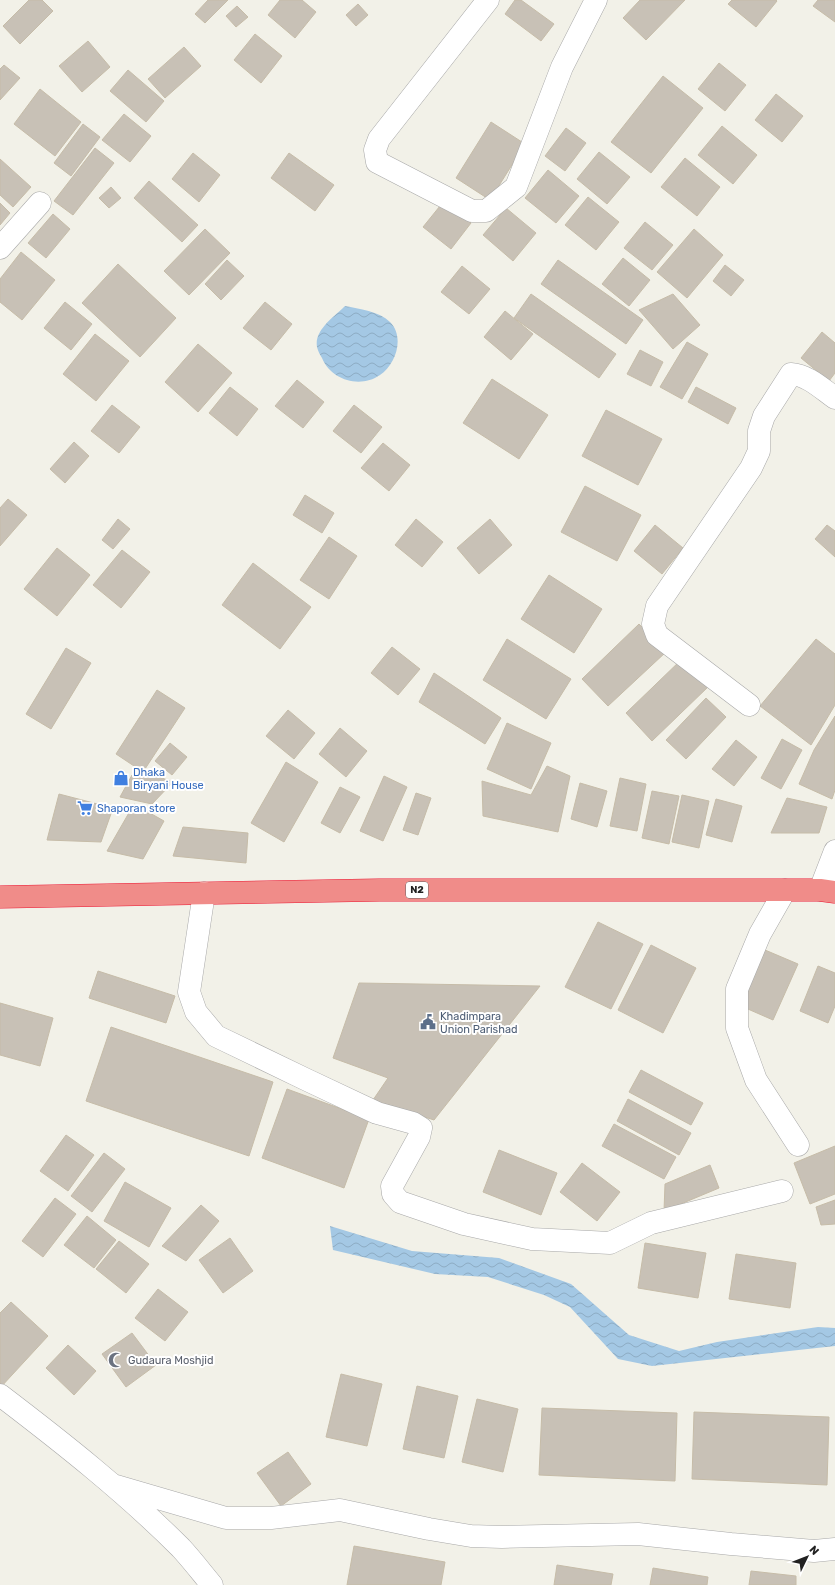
<svg xmlns="http://www.w3.org/2000/svg" width="835" height="1585" viewBox="0 0 835 1585" font-family="Rubik,sans-serif">
  <style>
    .water { fill: url(#water-waves) }
    .building { fill: #c8c1b6; stroke: #c6bca8 }
    .lines { fill: none; stroke-linecap: round; stroke-linejoin: round }
    .minor-casing { stroke: #a8a8a8; stroke-width: 23 }
    .highway-casing { stroke: #ec1934; stroke-width: 23 }
    .minor { stroke: #fff; stroke-width: 22 }
    .highway { stroke: #f08c89; stroke-width: 22 }
    .labels { text-anchor: middle; dominant-baseline: central; stroke-width: 4; stroke-linejoin: round; paint-order: stroke }
    .shield { fill: #fff; stroke: #646464; stroke-width: 1 }
    .shield-label { font-size: 10px; font-weight: bold; fill: #212121 }
    .shop-label { font-size: 11px; fill: #366cbe; stroke: #fff; text-anchor: start }
    .service-label { font-size: 11px; fill: #4e5e75; stroke: #fff; text-anchor: start }
    .worship-label { font-size: 11px; fill: #5b616d; stroke: #fff; text-anchor: start }
  </style>
  <defs>
    <pattern id="water-waves" width="16" height="10" patternUnits="userSpaceOnUse"><rect width="16" height="10" fill="#a4c8e4"/><path d="M0 5q4-4 8 0t8 0" fill="none" stroke="#8dacc3"/></pattern>
  </defs>
  <rect width="100%" height="100%" fill="#f2f1e8"/>
  <path class="water" d="M345,306C359,309 379,311 390,322C405,337 396,364 380,375C360,389 331,380 322,358C320,355 318,351 317,347C314,330 334,317 345,306Z
    M330,1226L412,1251L499,1258L571,1284L629,1335L679,1351L717,1342L818,1327L835,1328V1346L652,1366L618,1359L570,1307L544,1295L488,1277L435,1274L333,1250Z"/>
  <path class="building" d="M29,0H42L53,11L20,44L3,26Z
    M208,0H228L205,23L195,14Z
    M280,0H302L316,12L295,38L268,15Z
    M515,0H521L554,24L541,41L505,14Z
    M640,0H685L646,40L623,18Z
    M732,0H776L777,1L756,27L728,4Z
    M818,0H835V22L813,6Z
    M358,4L368,15L356,26L346,15Z
    M237,6L248,17L236,27L226,16Z
    M255,34L282,56L261,83L234,60Z
    M88,41L110,67L82,92L59,66Z
    M184,47L201,66L165,98L148,79Z
    M719,63L746,85L725,111L698,89Z
    M4,65L20,78L0,100V69Z
    M128,70L164,101L146,122L110,91Z
    M663,76L703,108L651,173L611,142Z
    M40,89L81,122L55,156L14,124Z
    M776,94L803,116L782,142L755,120Z
    M124,114L151,136L130,162L102,140Z
    M491,122L525,144L490,200L456,178Z
    M83,124L100,137L71,176L54,163Z
    M722,126L757,155L733,184L698,155Z
    M566,128L586,143L565,171L545,156Z
    M95,148L114,163L73,215L54,201Z
    M599,152L630,177L607,204L577,179Z
    M193,153L220,175L199,202L172,179Z
    M289,153L334,185L315,211L271,178Z
    M685,158L720,187L697,216L661,187Z
    M0,159L31,187L13,207L0,195Z
    M548,170L579,196L556,223L525,198Z
    M149,181L198,225L182,242L134,198Z
    M111,187L121,198L109,208L99,198Z
    M588,197L619,222L596,250L565,225Z
    M444,201L471,223L451,249L423,227Z
    M0,203L10,213L0,225Z
    M506,208L536,233L513,261L483,235Z
    M53,214L70,229L46,258L28,243Z
    M645,222L673,245L652,270L624,248Z
    M205,229L230,253L189,295L164,271Z
    M694,229L723,255L687,298L657,272Z
    M21,252L55,280L22,320L0,302V279Z
    M623,258L650,280L629,306L602,284Z
    M227,260L244,276L221,300L205,284Z
    M558,260L643,320L626,344L541,284Z
    M118,264L176,318L140,357L82,303Z
    M725,265L744,280L731,296L713,281Z
    M462,266L490,289L469,314L441,292Z
    M531,294L616,354L599,378L514,318Z
    M673,294L700,325L673,349L639,310Z
    M65,302L92,324L71,350L44,328Z
    M265,302L292,324L271,350L243,328Z
    M505,311L533,334L511,360L484,337Z
    M822,332L835,343V373L829,381L801,358Z
    M95,334L129,361L96,401L63,374Z
    M687,342L708,354L682,399L660,387Z
    M198,344L232,373L198,412L165,382Z
    M640,350L663,362L651,386L627,374Z
    M492,379L548,415L519,459L463,423Z
    M297,380L324,402L303,428L275,406Z
    M230,387L258,409L237,436L209,413Z
    M696,387L736,408L728,424L688,402Z
    M112,405L140,427L119,453L91,431Z
    M354,405L382,427L361,453L333,431Z
    M606,410L662,439L638,485L582,456Z
    M74,442L89,456L65,483L50,469Z
    M383,443L410,465L389,491L361,468Z
    M585,486L641,515L617,561L561,532Z
    M305,495L334,513L322,533L293,515Z
    M8,499L27,515L0,546V508Z
    M118,519L130,529L113,549L102,540Z
    M416,519L443,542L422,567L395,545Z
    M490,519L512,545L479,574L457,548Z
    M655,525L683,548L662,574L634,551Z
    M827,525L835,531V557L815,539Z
    M329,537L357,556L329,599L300,580Z
    M57,548L90,575L57,616L24,589Z
    M122,550L150,572L121,608L93,585Z
    M253,563L311,607L280,649L222,605Z
    M549,575L602,609L574,653L521,619Z
    M639,624L666,652L608,706L582,679Z
    M507,639L571,679L546,719L483,680Z
    M816,639L835,654V705L811,745L760,706Z
    M392,647L420,669L398,695L371,673Z
    M66,648L91,663L51,729L26,714Z
    M683,658L709,686L652,741L626,713Z
    M434,673L501,718L485,744L419,702Z
    M157,690L185,708L143,772L116,754Z
    M706,698L726,717L686,759L666,740Z
    M288,710L315,733L294,759L266,736Z
    M835,716V790L832,799L799,784L814,750Z
    M507,723L551,743L531,789L487,769Z
    M340,728L367,751L346,777L319,754Z
    M782,739L802,750L781,789L761,778Z
    M736,740L757,757L734,786L712,769Z
    M170,743L187,757L172,775L155,761Z
    M286,762L318,782L284,842L251,823Z
    M547,766L570,776L558,832L483,816L482,781L531,795Z
    M148,773L173,782L152,804L120,797L132,775Z
    M384,776L407,787L383,841L360,831Z
    M620,778L646,784L637,831L610,826Z
    M580,783L607,791L597,827L571,819Z
    M340,787L360,797L340,833L321,823Z
    M652,791L679,796L669,844L642,838Z
    M416,793L431,798L418,835L403,830Z
    M59,794L113,808L101,842L47,840Z
    M682,795L709,801L699,848L672,842Z
    M787,798L827,807L819,833H771Z
    M716,799L742,806L732,842L706,835Z
    M134,804L164,821L143,859L107,851Z
    M183,827L248,833L246,863L173,856Z
    M598,922L643,944L611,1009L565,987Z
    M651,945L696,968L663,1033L618,1010Z
    M765,950L798,964L773,1020L741,1006Z
    M818,966L835,973V1006L828,1023L800,1011Z
    M98,971L175,996L166,1023L89,998Z
    M359,983L540,986L434,1120L373,1100L388,1078L333,1058Z
    M0,1003L53,1018L40,1066L0,1055Z
    M111,1027L273,1082L249,1156L86,1101Z
    M641,1070L703,1103L691,1125L629,1092Z
    M287,1089L369,1119L344,1188L262,1158Z
    M628,1099L691,1133L679,1155L617,1121Z
    M614,1124L676,1157L664,1179L602,1146Z
    M66,1135L94,1155L68,1191L40,1171Z
    M835,1146V1194L810,1204L794,1163Z
    M499,1150L557,1173L541,1215L483,1192Z
    M104,1153L125,1169L92,1212L71,1196Z
    M582,1163L620,1192L597,1221L560,1192Z
    M710,1165L719,1188L664,1211L665,1184Z
    M125,1182L171,1208L149,1247L104,1221Z
    M55,1198L76,1214L43,1257L22,1241Z
    M835,1200V1224L821,1225L816,1207Z
    M201,1205L219,1221L186,1261L162,1246Z
    M87,1216L116,1240L94,1268L64,1245Z
    M230,1238L253,1271L223,1293L199,1260Z
    M119,1241L149,1264L126,1293L96,1269Z
    M645,1243L706,1253L698,1298L638,1288Z
    M736,1254L796,1263L790,1308L729,1299Z
    M158,1289L188,1312L165,1341L135,1318Z
    M11,1302L48,1336L0,1388V1313Z
    M132,1333L156,1365L126,1387L102,1354Z
    M68,1345L96,1371L74,1395L46,1368Z
    M341,1374L382,1384L367,1446L326,1437Z
    M417,1386L458,1396L444,1458L403,1449Z
    M477,1399L518,1409L503,1472L462,1462Z
    M542,1408L677,1413L675,1481L539,1475Z
    M694,1412L829,1417L827,1485L692,1479Z
    M288,1452L311,1484L281,1506L257,1473Z
    M354,1546L445,1562L441,1585H347Z
    M557,1565L613,1574L611,1585H554Z
    M653,1568L708,1577L707,1585H650Z
    M751,1571L796,1576V1585H749Z"/>
  <g class="lines">
    <defs>
      <path id="minor" d="M488,0L379,139L375,150L377,162L472,211H486L516,187L562,67L596,0
        M0,248L40,203
        M749,705L657,635L653,624L657,606L751,468L759,451V431L764,416L791,374C808,375 822,389 835,398
        M785,890L760,934L737,989V1028L756,1080L798,1145
        M820,890L835,851
        M204,893L189,992L196,1012L216,1036L305,1079L377,1113L413,1123L421,1128L419,1137L392,1186L393,1194L400,1202L464,1224L532,1239L610,1243L651,1223L782,1191
        M0,1395C63,1443 125,1492 181,1548C192,1560 202,1573 212,1585
        M113,1485L226,1518H271L340,1510L429,1529L471,1536L502,1537L638,1534L731,1544L814,1551L835,1549"/>
      <path id="highway" d="M0,897L379,890H820L835,892"/>
    </defs>
    <use href="#minor" class="minor-casing"/>
    <use href="#highway" class="highway-casing"/>
    <use href="#minor" class="minor"/>
    <use href="#highway" class="highway"/>
  </g>
  <defs>
    <symbol id="shop-bare" viewBox="-9 -9 18 18"><path d="M-5-2.5h2.3a2.7 3.5 0 0 1 5.4 0H5L5.5 6h-11ZM-1.5-2.5h3a1.5 2.3 0 0 0-3 0Z" fill="#3f7fe0" stroke="#fff" stroke-width="2.5" paint-order="stroke"/></symbol>
    <symbol id="supermarket-bare" viewBox="-9 -9 18 18"><path d="M-6-5.5h2.5l.6 2H6L4.5 2H-2.5L-4.4-4H-6ZM-1.5 3.2a1.3 1.3 0 1 0 .1 0ZM3 3.2a1.3 1.3 0 1 0 .1 0Z" fill="#3f7fe0" stroke="#fff" stroke-width="2.5" paint-order="stroke"/></symbol>
    <symbol id="civic-bare" viewBox="-9 -9 18 18"><path d="M-.6-6.5H3V-4.5H.6V-3L4-1V1h2V6H-6V1h2V-1L-.6-3ZM-1.2 2.5V6h2.4V2.5Z" fill="#5c6f8a" stroke="#fff" stroke-width="2.5" paint-order="stroke"/></symbol>
    <symbol id="mosque-bare" viewBox="-9 -9 18 18"><path d="M3.5-4.9A6 6 0 1 0 3.5 4.9A5 5 0 1 1 3.5-4.9Z" fill="#6b7280" stroke="#fff" stroke-width="2.5" paint-order="stroke"/></symbol>
  </defs>
  <g fill-rule="evenodd">
    <use href="#shop-bare" x="110" y="767" width="22" height="22"/>
    <use href="#supermarket-bare" x="74" y="797" width="22" height="22"/>
    <use href="#civic-bare" x="417" y="1011" width="22" height="22"/>
    <use href="#mosque-bare" x="105" y="1349" width="22" height="22"/>
  </g>
  <g class="labels">
    <rect class="shield" x="406" y="882" width="22" height="16" rx="3"/>
    <g class="shield-label">
      <text x="417" y="890">N2</text>
    </g>
    <g class="shop-label">
      <text x="133" y="772">Dhaka<tspan x="133" dy="13">Biryani House</tspan></text>
      <text x="97" y="808">Shaporan store</text>
    </g>
    <g class="service-label">
      <text x="440" y="1016">Khadimpara<tspan x="440" dy="13">Union Parishad</tspan></text>
    </g>
    <g class="worship-label">
      <text x="128" y="1360">Gudaura Moshjid</text>
    </g>
  </g>
  <g transform="translate(807 1557) rotate(47)" stroke="#ffffff" stroke-width="3" paint-order="stroke">
  <path d="M0-3L7 15L0 10L-7 15Z" fill="#212121"/>
  <text y="-6" font-size="11" font-weight="bold" text-anchor="middle" fill="#212121">N</text>
  </g>
</svg>
